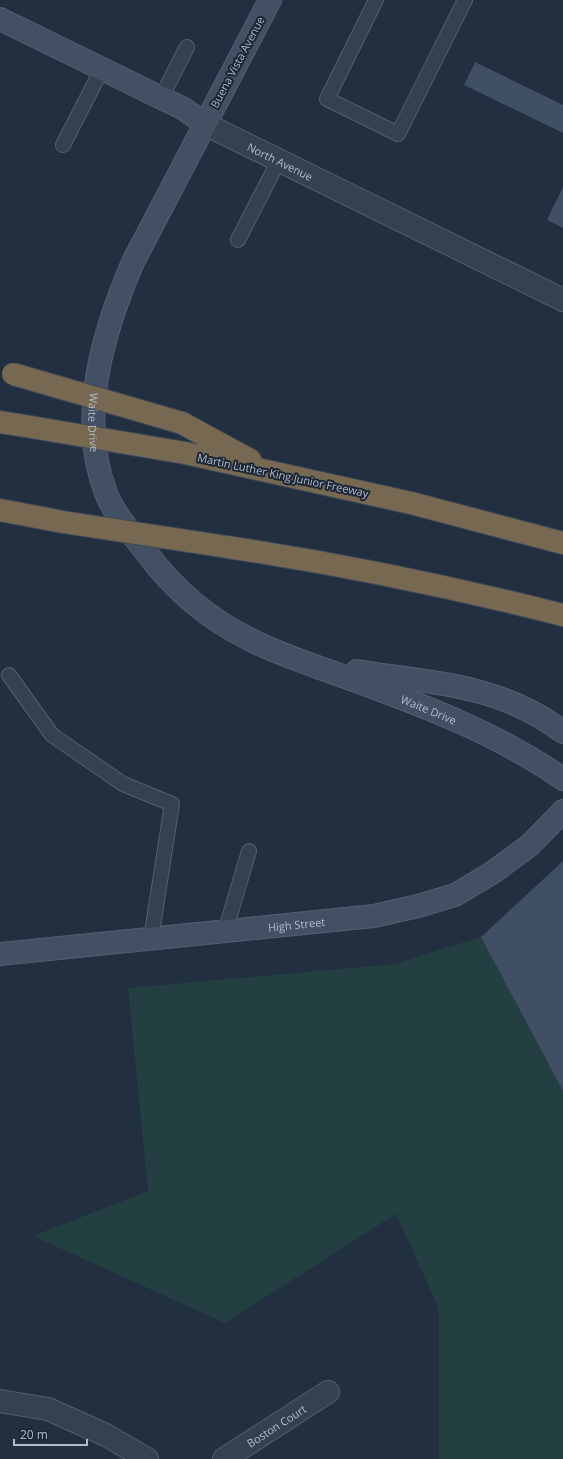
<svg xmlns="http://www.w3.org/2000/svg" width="563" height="1459" viewBox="0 0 563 1459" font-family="'Open Sans',sans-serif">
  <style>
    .green { fill: #243f42 }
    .building { fill: #404f63 }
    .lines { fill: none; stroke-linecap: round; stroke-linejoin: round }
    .service-casing { stroke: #545f6e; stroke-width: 16 }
    .minor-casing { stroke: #545f6e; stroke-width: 24 }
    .tertiary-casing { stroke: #545f6e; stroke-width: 24 }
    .secondary-casing { stroke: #545f6e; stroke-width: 24 }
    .motorway-casing { stroke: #3e4958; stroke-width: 24 }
    .service { stroke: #364150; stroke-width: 14 }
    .minor { stroke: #364150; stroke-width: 22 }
    .tertiary { stroke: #364150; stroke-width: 22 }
    .secondary { stroke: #435064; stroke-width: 22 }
    .motorway { stroke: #776852; stroke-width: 22 }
    .motorway-bridge-casing { stroke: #3e4958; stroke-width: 24; stroke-linecap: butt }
    .motorway-bridge { stroke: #776852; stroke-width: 22 }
    .labels { text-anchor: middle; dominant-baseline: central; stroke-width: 4; stroke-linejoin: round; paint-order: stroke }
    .street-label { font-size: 11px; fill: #b2bccb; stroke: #1b2635 }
  </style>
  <rect width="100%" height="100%" fill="#212f41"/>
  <path class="green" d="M481,937L563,1091V1459H439V1309L396,1214L225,1323L33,1236L148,1191L128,988L394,964Z"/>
  <path class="building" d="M475,62L563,105V133L464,85Z
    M563,187V228L547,220Z
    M563,861V1091L481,937Z"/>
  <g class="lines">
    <defs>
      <path id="service" d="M376,0L327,99L398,134L465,0
        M161,98L187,47
        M63,145L102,69
        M238,240L279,160
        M9,675L52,735L123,784L172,804L151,939
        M225,932L249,851"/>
      <g id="minor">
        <path id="s1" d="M224,1459L328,1392"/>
      </g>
      <g id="tertiary">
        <path id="s2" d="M205,124L563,300"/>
        <path d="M0,1401L48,1409L106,1435L147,1459"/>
      </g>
      <g id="secondary">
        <path id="s3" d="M270,0L133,262C103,332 77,417 106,493C113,513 133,535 146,552C174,590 208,619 251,640C282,656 316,666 348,678C422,705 497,733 563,779"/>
        <path d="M0,19L184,109L205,124"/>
        <path d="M357,671C432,683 500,684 563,732"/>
        <path id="s4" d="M0,954L374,916L418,906L455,895L492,873L530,845L563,811"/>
      </g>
      <path id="motorway" d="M0,422L19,425
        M182,423L250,460
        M185,453L411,503L563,543
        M0,510L63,522
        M227,547C340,564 452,587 563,615"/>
    </defs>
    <use href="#service" class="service-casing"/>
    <use href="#minor" class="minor-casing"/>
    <use href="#tertiary" class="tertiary-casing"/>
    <use href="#secondary" class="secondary-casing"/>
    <use href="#motorway" class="motorway-casing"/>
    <use href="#service" class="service"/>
    <use href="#minor" class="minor"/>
    <use href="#tertiary" class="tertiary"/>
    <use href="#secondary" class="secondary"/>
    <use href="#motorway" class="motorway"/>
    <defs>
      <path id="motorway-bridge" d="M13,374L182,423
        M19,425L185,453
        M63,522L227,547"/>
    </defs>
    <use href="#motorway-bridge" class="motorway-bridge-casing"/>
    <use href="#motorway-bridge" class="motorway-bridge"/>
  </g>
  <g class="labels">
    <g class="street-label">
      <text transform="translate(237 62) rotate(-62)">Buena Vista Avenue</text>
      <text stroke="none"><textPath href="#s2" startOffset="84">North Avenue</textPath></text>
      <text stroke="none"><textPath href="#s3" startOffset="462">Waite Drive</textPath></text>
      <text transform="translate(283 475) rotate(12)">Martin Luther King Junior Freeway</text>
      <text stroke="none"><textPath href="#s3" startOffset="935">Waite Drive</textPath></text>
      <text stroke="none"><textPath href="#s4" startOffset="298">High Street</textPath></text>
      <text stroke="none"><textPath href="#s1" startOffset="62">Boston Court</textPath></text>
    </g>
  </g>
  <path d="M14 1439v6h73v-6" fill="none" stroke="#b2bccb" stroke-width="2"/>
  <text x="20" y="1439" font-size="12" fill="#b2bccb" stroke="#1b2635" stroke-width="3" paint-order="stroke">20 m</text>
</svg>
